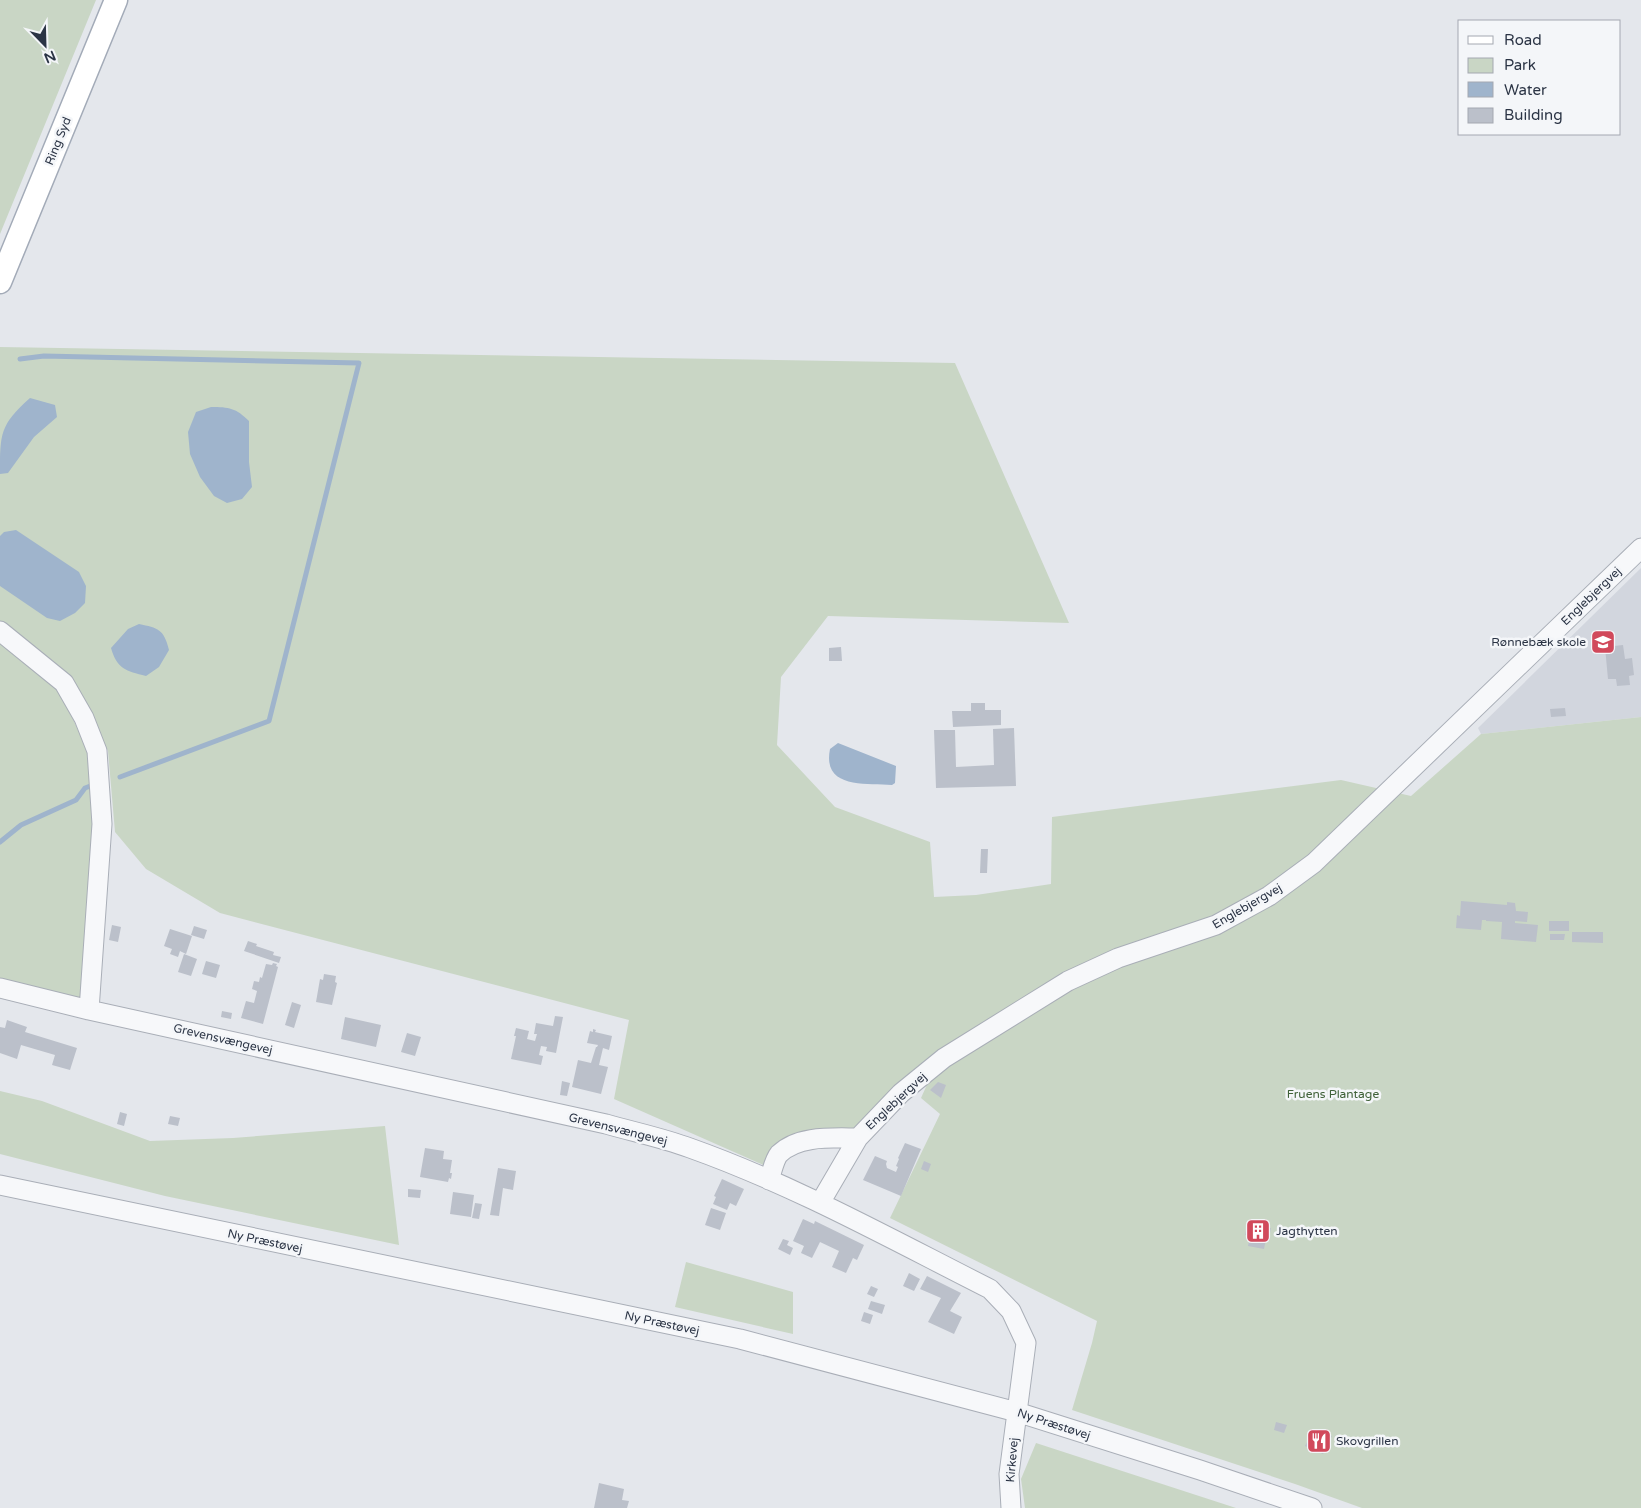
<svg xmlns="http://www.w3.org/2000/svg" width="1641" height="1508" viewBox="0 0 1641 1508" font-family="'Varela Round',sans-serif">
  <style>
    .built { fill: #d2d6de }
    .green { fill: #c9d6c5 }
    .water { fill: #9fb4cc }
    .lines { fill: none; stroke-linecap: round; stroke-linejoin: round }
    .stream { stroke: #9fb4cc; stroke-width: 5 }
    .building { fill: #bbc0ca }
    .minor-casing { stroke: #a9aeb7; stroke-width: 21 }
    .major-casing { stroke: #a3abb8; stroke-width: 25 }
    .minor { stroke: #f7f8fa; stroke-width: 19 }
    .major { stroke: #fff; stroke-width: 22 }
    .labels { text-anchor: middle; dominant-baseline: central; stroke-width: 5; stroke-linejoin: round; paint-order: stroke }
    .street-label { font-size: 12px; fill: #2b3445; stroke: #f4f6f9 }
    .poi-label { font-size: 12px; fill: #2b3445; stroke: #f4f6f9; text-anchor: start }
    .park-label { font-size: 12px; fill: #3f6138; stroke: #f4f6f9 }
  </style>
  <rect width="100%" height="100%" fill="#e4e7ec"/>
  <path class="built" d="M1641,568V717L1481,734L1478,728Z"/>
  <path class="green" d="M0,0H96L0,234Z
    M0,347L955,363L1069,623L828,616L781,677L777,745L835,807L930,842L934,897L976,895L1051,884L1052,817L1341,780L1411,796L1481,734L1641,717V1508H1362L1295,1484L1072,1410L1092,1343L1097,1321L890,1218L940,1114L921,1098L943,1049L857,1130L797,1136L768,1167L614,1099L629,1020L220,913L146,869L115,832L108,751L73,685L9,626L0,621Z
    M0,641L60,689L88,753L94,817L82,999L0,979Z
    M0,1091L42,1101L150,1141L233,1138L385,1126L399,1245L165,1196L0,1154Z
    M686,1262L793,1292V1334L675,1307Z
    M1036,1443L1236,1508H1025L1021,1479Z"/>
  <path class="water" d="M30,398L55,405L57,417L34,437L8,473L0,474C0,433 0,425 30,398Z
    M211,407C229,407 236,408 249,421V462L252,487L242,499L227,503L214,496L200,477L190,454L188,432L196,412Z
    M16,530L79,572L86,586L85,603L75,613L60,621L47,618L0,586V536L4,532Z
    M139,624C158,628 164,629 169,650L159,667L146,676C126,671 117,669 111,648L128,629Z
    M838,743L896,766L895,783L892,785C865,783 822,789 830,749Z"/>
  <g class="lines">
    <path class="stream" d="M20,359L44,356L359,363L269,721L120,777
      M0,842L21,825L76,800L85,788L93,785"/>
  </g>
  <path class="building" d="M1623,645L1625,659L1632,658L1634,675L1629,676L1630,685L1617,686L1616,679H1608L1605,647Z
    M841,647L842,661H829V648Z
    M971,703H985V710H1001V725L953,727L952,711H971Z
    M1565,708L1566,716L1551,717L1550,709Z
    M1014,728L1016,786L936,788L934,730H955L956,767L994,765L993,729Z
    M981,849H988L987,873H980Z
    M1461,901L1507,905V902L1515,903L1516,911L1528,912L1527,922L1515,921V923L1538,925L1536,942L1501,939L1502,922L1486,921V920H1482L1481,930L1456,928L1457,915L1460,916Z
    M1549,921H1569V931H1549Z
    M112,925L121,927L118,942L109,940Z
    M194,926L207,930L204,939L191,935Z
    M170,929L192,936L186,954L180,951L178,957L170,954L172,949L164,946Z
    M1572,932H1603V943L1572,942Z
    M1550,934H1565L1564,940H1550Z
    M248,941L257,944L256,946L274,952L273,955L281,957L279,963L244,951Z
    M184,954L197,959L191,976L178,972Z
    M206,961L220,965L216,978L202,974Z
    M273,963L277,964L276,966L278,967L263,1024L241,1018L246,1001L254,1003L257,991L252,989L254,981L259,982L260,977L262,978L266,964L272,965Z
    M324,974L336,976L335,982L337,983L332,1005L316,1002L320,979L323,980Z
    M292,1002L301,1005L294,1028L285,1025Z
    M222,1011L232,1013L231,1019L221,1017Z
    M555,1016L563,1017L556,1053L546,1051L547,1047L541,1046L539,1055L543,1056L541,1065L511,1059L516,1036H514L516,1028L529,1031L527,1039L535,1041L537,1034H534L536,1023L553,1026Z
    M345,1017L381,1025L376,1047L341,1039Z
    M7,1020L27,1027L25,1032L77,1048L70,1070L52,1065L55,1055L21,1045L17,1059L0,1053V1027L5,1028Z
    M593,1029L596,1030L595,1032L612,1036L609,1050L603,1048L599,1065L608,1067L601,1094L572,1087L578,1060L591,1063L596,1047H597L598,1045L587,1043L590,1031L593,1032Z
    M407,1033L421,1037L415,1056L401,1052Z
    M562,1081L570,1083L567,1096L560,1095Z
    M938,1082L946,1085L941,1098L930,1090Z
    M120,1112L127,1114L124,1126L117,1124Z
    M170,1116L180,1118L178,1126L168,1124Z
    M905,1143L921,1149L901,1196L863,1180L875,1156L887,1161L886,1164L887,1168L896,1172L898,1167L896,1166L899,1159L898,1158Z
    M425,1148L444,1151L443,1159L452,1160L450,1173H452L451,1179L449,1178L448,1182L420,1177Z
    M924,1161L931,1164L928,1172L921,1169Z
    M498,1168L516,1171L513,1190L503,1188L499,1216L490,1215Z
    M722,1179L744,1189L736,1206L730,1203L727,1210L713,1204L716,1197L714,1196Z
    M408,1189L421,1190L420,1198L408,1197Z
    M453,1192L474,1195L471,1217L450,1214Z
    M475,1203L482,1204L479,1219L472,1218Z
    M711,1208L726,1213L720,1230L705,1225Z
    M803,1219L814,1224L815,1221L864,1245L857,1260L853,1258L846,1273L832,1267L839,1251L820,1242L812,1258L801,1253L804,1246L793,1241Z
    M1248,1220L1265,1223L1264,1226L1271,1228L1269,1239H1266L1264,1249L1248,1246L1250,1236L1245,1235Z
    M783,1239L789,1241L787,1245L793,1248L790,1255L778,1249Z
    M909,1273L920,1279L914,1291L903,1286Z
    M927,1276L961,1293L950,1311L962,1317L954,1334L928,1322L941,1298L920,1289Z
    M871,1286L878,1289L874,1297L867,1294Z
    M871,1301L885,1305L882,1314L868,1309Z
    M864,1312L873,1315L870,1324L861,1321Z
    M1276,1422L1287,1425L1284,1433L1274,1430Z
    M1321,1430L1332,1436L1323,1454L1305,1446L1312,1432L1319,1435Z
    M599,1483L624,1489L622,1500L629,1501L627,1508H594Z"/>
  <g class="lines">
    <defs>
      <path id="minor" d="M0,631L64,683L84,718L97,751L102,824L89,1010
        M0,988L89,1010L606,1124C634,1132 663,1138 690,1148C794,1185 891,1239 990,1289L1011,1311L1026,1343L1009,1474L1011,1508
        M769,1180C772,1172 774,1160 779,1154C798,1135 833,1138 858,1138
        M0,1185L740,1339L1017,1412L1200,1470L1312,1508
        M820,1203L858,1138L901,1093L944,1058L1068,981L1118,958L1216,925L1269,896L1314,863L1641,548"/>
      <path id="major" d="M0,282L116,0"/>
    </defs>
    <use href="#minor" class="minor-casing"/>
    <use href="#major" class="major-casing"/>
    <use href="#minor" class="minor"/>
    <use href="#major" class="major"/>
  </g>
  <defs>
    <symbol id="school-square" viewBox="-11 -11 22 22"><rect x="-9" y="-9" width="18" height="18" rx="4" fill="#d1495b" stroke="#f4f6f9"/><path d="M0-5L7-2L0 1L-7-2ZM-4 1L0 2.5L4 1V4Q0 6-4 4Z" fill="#fff"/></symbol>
    <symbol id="building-square" viewBox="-11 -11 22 22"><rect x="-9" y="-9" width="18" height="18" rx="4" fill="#d1495b" stroke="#f4f6f9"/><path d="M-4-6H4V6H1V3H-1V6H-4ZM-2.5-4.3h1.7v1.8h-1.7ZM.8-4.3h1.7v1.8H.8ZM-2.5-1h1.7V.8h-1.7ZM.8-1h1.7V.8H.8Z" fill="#fff"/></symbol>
    <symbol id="restaurant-square" viewBox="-11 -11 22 22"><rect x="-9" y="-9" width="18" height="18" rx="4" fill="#d1495b" stroke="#f4f6f9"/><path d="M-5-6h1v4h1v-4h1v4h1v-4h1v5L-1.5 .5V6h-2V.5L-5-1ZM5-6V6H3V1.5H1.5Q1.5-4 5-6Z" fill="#fff"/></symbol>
  </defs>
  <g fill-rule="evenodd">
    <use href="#school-square" x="1589" y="628" width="28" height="28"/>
    <use href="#building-square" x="1244" y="1217" width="28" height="28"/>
    <use href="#restaurant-square" x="1305" y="1427" width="28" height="28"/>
  </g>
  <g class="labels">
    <g class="street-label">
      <text transform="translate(58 141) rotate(-68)">Ring Syd</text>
      <text transform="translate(1591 596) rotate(-44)">Englebjergvej</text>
      <text transform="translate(1247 906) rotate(-30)">Englebjergvej</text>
      <text transform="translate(223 1039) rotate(13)">Grevensvængevej</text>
      <text transform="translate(896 1101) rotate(-43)">Englebjergvej</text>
      <text transform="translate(618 1129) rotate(14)">Grevensvængevej</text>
      <text transform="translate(265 1241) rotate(12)">Ny Præstøvej</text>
      <text transform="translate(662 1323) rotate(12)">Ny Præstøvej</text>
      <text transform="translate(1054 1424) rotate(18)">Ny Præstøvej</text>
      <text transform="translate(1012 1460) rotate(-85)">Kirkevej</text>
    </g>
    <g class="poi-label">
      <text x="1586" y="642" text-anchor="end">Rønnebæk skole</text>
      <text x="1276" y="1231">Jagthytten</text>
      <text x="1336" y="1441">Skovgrillen</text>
    </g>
    <g class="park-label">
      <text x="1333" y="1094">Fruens Plantage</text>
    </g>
  </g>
  <rect x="1458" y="20" width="162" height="115" fill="#f4f6f9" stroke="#a4a8b1"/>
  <rect x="1468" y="36" width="25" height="8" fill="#ffffff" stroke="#a4a8b1"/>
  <text x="1504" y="45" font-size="15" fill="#2b3445">Road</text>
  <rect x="1468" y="58" width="25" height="15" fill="#c9d6c5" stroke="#a4a8b1"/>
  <text x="1504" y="70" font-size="15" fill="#2b3445">Park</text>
  <rect x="1468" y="82" width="25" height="15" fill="#9fb4cc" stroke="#a4a8b1"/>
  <text x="1504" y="95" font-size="15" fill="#2b3445">Water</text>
  <rect x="1468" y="108" width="25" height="15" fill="#bbc0ca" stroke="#a4a8b1"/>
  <text x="1504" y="120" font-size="15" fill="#2b3445">Building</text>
  <g transform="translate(45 45) rotate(157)" stroke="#f4f6f9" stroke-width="4" paint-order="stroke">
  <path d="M0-4L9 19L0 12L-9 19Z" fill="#2b3445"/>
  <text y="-8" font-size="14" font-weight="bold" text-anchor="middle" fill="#2b3445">N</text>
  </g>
</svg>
